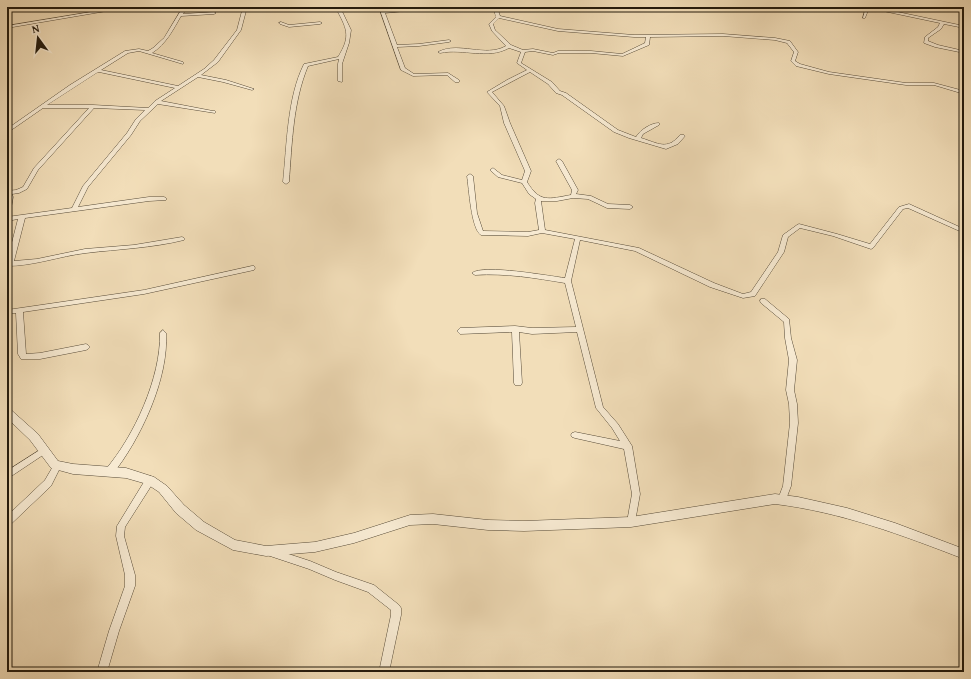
<svg xmlns="http://www.w3.org/2000/svg" width="971" height="679" viewBox="0 0 971 679" font-family="'Gentium Book Plus',serif">
  <style>
    .lines { fill: none; stroke-linecap: round; stroke-linejoin: round }
    .minor-casing { stroke: #574b38; stroke-width: 1 }
    .tertiary-casing { stroke: #574b38; stroke-width: 1 }
    .minor { fill: #f7ead2; fill-rule: evenodd }
    .tertiary { fill: #f7ead2; fill-rule: evenodd }
  </style>
  <rect width="100%" height="100%" fill="#f2deb9"/>
  <filter id="stains"><feTurbulence type="fractalNoise" baseFrequency=".005" numOctaves="4"/><feColorMatrix values="0 0 0 0 .2 0 0 0 0 .09 0 0 0 0 .02 0 0 0 .5 -.17"/></filter>
  <radialGradient id="worn" r=".72"><stop offset=".6" stop-color="#630" stop-opacity="0"/><stop offset="1" stop-color="#630" stop-opacity=".3"/></radialGradient>
  <g class="lines">
    <defs>
      <path id="minor" d="M21,7H27L7,13V11Z
        M121,7H130L7,28V26Z
        M183,7H187L183,14L214,12L216,13L214,14L181,16C173,30 166,44 152,53L183,62V64L139,51L128,53L101,70L178,86L204,69L214,60L237,30L243,7H247L241,30L218,62L201,75L226,80L254,89L252,90L223,82L198,77L161,101L213,111H215V113L158,104L140,121L131,135L88,187L78,207L149,197H164L166,198V200L149,201L25,218L14,261L37,259L85,249L134,245L182,237L184,238L185,239L184,240C152,248 119,249 86,253C60,256 34,266 7,266V262L18,219L7,221V217L72,208L83,186L127,133L136,119L145,110L94,108L38,170L27,189L19,193L12,194L13,197L10,214L7,216V191L16,190L23,187L34,168L89,108H43L7,133V129L70,85L125,51L139,49L148,51L153,48L164,38ZM98,72H99L175,88L155,101L148,108L93,105H47Z
        M214,7H226L215,9L213,8Z
        M290,7H340L351,30L349,43L342,64V82L338,81V64L339,59L308,66C293,102 292,143 289,182L286,184L283,182C287,145 287,98 304,64L338,57C352,35 346,28 336,8L297,10Z
        M379,7H383L384,11L422,7H436L434,8L385,13L397,45L419,44L449,40L451,41L449,42L419,46L397,47L405,68L414,74L448,73L459,80V82H455L447,75L413,76L401,70Z
        M493,7H497L500,16L558,29L634,35L723,34L775,38L790,41L798,52L795,61L800,64L829,72L906,83H934L964,91V94L934,85H906L829,74L796,66L791,61L794,52L787,43L775,40L723,36L650,37L649,45L623,56L591,53H559L553,55L533,51L525,52L521,63L552,82L560,91L566,93L618,130L636,137C640,130 651,123 659,123V125L643,134L641,138C658,143 667,151 680,135H684L685,136L678,144L666,149L629,138L614,132L562,95L556,93L548,84L530,72L492,92L504,106L510,123L531,171L527,182C540,203 548,199 571,195L572,190L556,161L559,159L562,161L578,190L576,194L591,196L608,204L630,205L633,207L630,209L607,208L588,199L573,198L557,201H541L545,230L639,248L714,283L743,294L751,292L778,252L783,235L797,225L799,224L837,234L870,244L899,207L909,204L964,229V233L908,208L903,209L873,248L871,249L833,236L800,228L788,237L784,252L755,296L743,298L710,287L635,251L580,240L571,281L603,407L618,424L632,446L640,494L635,522L634,525L631,526L628,525L627,522L632,494L624,449L575,438L572,437L571,435L572,433L575,432L620,441L612,428L596,408L577,332L532,334L519,332L522,383L521,385H515L514,383L512,332L460,334L457,331L460,328L515,326L532,328L576,327L565,283C535,278 506,273 475,275L472,273C483,264 549,276 565,278L575,239L542,233L528,236L481,235C471,229 469,188 467,176L470,174L473,176L477,213L483,231L528,232L539,230L535,203L536,199L529,194L522,183L498,177L490,170L493,168L502,175L522,180L525,171L504,123L500,106L487,92L507,80L527,70L517,63L521,52L509,48C487,60 464,48 440,53L438,52C459,41 485,58 506,46L492,31L489,24L496,17ZM499,18L558,31L634,37H646L645,43L622,54L591,51H558L553,53L533,49L523,50L511,45L495,30L493,24Z
        M717,7H721L722,8L720,9Z
        M866,7H874L964,26V28L944,24L941,29L928,38V41L938,45L964,51V53L935,47L924,43L925,37L938,27L940,23L869,8L865,18H863Z
        M281,22L289,25L320,22L322,23L320,24L289,27L280,24L279,23Z
        M252,266H254L255,268L254,270L144,294L23,312L26,354L40,353L86,344L88,345L90,347L88,349L86,350L40,359H21L18,354L16,313L7,314V310L144,290Z
        M761,299H765L789,319L791,338L797,360L794,390L797,404L798,423L791,486L785,502L782,503L779,502L778,499L783,486L790,423L789,404L786,390L789,360L785,338L784,322L761,303L760,301Z
        M163,330L166,333C169,379 140,440 112,475L109,476L106,475L105,472L106,469C134,436 161,378 160,333Z
        M43,448L46,449L47,451L46,453L7,479V471Z
        M55,461L58,463L60,468L51,486L10,525L7,526V516L45,480L52,468L51,465L52,463Z
        M150,476L153,477L154,480L153,483L125,527L124,536L135,575V586L119,631L107,672H97L109,631L125,586V575L116,536L117,526L147,477Z
        M270,548L310,561L336,572L374,585L399,605L401,608V615L389,672H379L391,615V610L368,592L335,580L309,569L267,555L266,552L267,549Z"/>
      <path id="tertiary" d="M7,408L10,409L38,434L58,461L73,464L126,468L154,477L167,486L184,505L204,522L235,540L266,546L315,542L354,533L410,515L433,514L488,520L524,521L631,517L775,494L798,497L847,508L895,523L964,549V559C902,535 841,512 775,504L631,527L524,531L488,530L433,524L410,525L354,543L315,552L266,556L233,550L196,530L176,513L159,492L147,484L126,478L73,474L51,468L30,440L7,418Z"/>
    </defs>
    <use href="#minor" class="minor-casing"/>
    <use href="#tertiary" class="tertiary-casing"/>
    <use href="#minor" class="minor"/>
    <use href="#tertiary" class="tertiary"/>
  </g>
  <rect width="971" height="679" fill="none" stroke="#f2deb9" stroke-width="24"/>
  <rect x="8" y="8" width="955" height="663" fill="none" stroke="#231a0d" stroke-width="2"/>
  <rect x="12" y="12" width="947" height="655" fill="none" stroke="#231a0d"/>
  <g transform="translate(38 38) rotate(345)" stroke="#f7ead2" stroke-width="3" paint-order="stroke">
  <path d="M0-3L7 15L0 10L-7 15Z" fill="#231a0d"/>
  <text y="-6" font-size="11" font-weight="bold" text-anchor="middle" fill="#231a0d">N</text>
  </g>
  <rect width="100%" height="100%" filter="url(#stains)"/>
  <rect width="100%" height="100%" fill="url(#worn)"/>
</svg>
